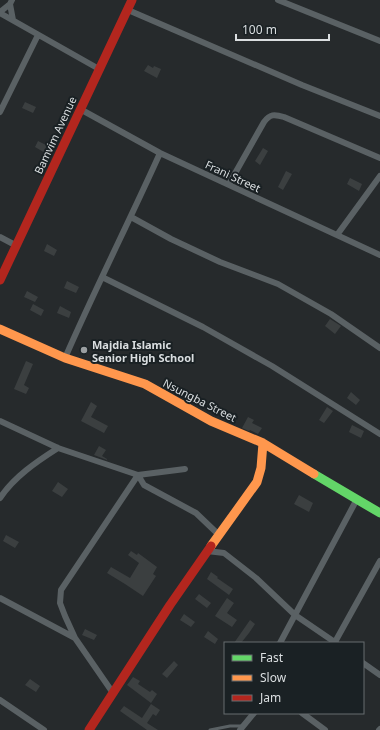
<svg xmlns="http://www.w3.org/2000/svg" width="380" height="730" viewBox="0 0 380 730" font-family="'Noto Sans',sans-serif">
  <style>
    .building { fill: #3b3f40 }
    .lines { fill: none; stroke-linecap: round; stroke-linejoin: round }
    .lane { stroke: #5a6164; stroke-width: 3 }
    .street { stroke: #5a6164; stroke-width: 6 }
    .fast { stroke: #63d668; stroke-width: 9 }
    .slow { stroke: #ff974d; stroke-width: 9 }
    .jam { stroke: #b3261e; stroke-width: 9 }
    .poi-dot { fill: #9b9fa1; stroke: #1a2124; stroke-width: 1.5 }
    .labels { text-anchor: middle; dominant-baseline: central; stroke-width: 4; stroke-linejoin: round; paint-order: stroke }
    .street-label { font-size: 11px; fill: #dadee0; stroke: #1a2124 }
    .poi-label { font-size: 11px; font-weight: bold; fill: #dadee0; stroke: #1a2124; text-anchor: start }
  </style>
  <rect width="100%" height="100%" fill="#262a2c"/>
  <path class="building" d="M148,65L153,68L154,66L161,69L157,78L144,71Z
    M25,102L36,107L33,113L22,108Z
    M38,141L50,147L47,154L35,147Z
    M263,148L268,151L260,165L255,161Z
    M286,171L292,174L283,190L278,187Z
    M350,178L362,184L359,191L347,184Z
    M47,244L57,250L54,256L44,251Z
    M67,281L79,287L76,293L64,288Z
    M27,291L38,297L35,302L24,297Z
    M33,304L44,310L41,316L30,310Z
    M60,306L71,312L69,318L57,313Z
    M330,319L341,326L335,334L325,326Z
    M26,361L33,364L24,385L29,388L26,394L14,389Z
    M351,392L360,400L356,405L347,398Z
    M91,402L97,406L91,417L108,426L104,433L81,421Z
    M327,407L333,411L324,423L319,420Z
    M248,417L254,420L252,423L262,428L258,434L250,430L249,431L242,428Z
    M352,425L364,431L361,438L349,432Z
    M99,446L106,450L102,456L107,459V460L94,455Z
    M58,482L68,489L62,497L52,491Z
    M299,495L313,503L309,512L294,504Z
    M6,535L19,542L15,548L3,541Z
    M131,551L137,555L138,553L157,567L153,574L156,576L143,596L125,584L107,573L111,567L130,578L139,563L128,555Z
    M211,572L218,577L217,578L233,589L229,595L207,579Z
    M199,594L211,603L207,608L195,599Z
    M227,598L234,603L227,613L237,620L232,627L215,616Z
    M184,614L195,622L191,627L180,620Z
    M250,620L255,624L249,633L241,643H234Z
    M85,629L97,635L94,640L82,635Z
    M208,631L218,639L215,644L204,637Z
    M174,661L178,665L167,678L162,674Z
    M133,677L140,681L138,684L150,692L152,690L157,694L151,703L127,685Z
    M30,679L40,686L36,692L25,685Z
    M151,704L160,710L156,716L153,714L147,723L158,730H147L120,711L124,706L142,718Z"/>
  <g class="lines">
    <path class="lane" d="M210,730L230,726H243"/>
    <path class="street" d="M278,0L380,41
      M10,4L13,20
      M128,10L302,85L380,116
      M0,12L10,4L12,0
      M0,13L99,69
      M80,109L160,153L380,255
      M0,112L38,35
      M229,184L264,122C270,114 274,114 284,117L380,158
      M131,217L171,239L220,262L278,284L331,314L380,348
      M337,235L380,176
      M0,237L17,246
      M102,277L203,327L272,366L380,434
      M65,358C95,289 129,222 160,153
      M0,421L58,448L138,475L144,485L196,513L219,535
      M0,498C14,477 36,462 58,448
      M207,551L224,553L256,578L295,615L336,643
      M0,598L75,638L113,693
      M75,638L65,616L60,603L61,590L138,475L185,469
      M335,642L380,561
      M280,643L357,499
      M363,663L380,675
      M0,700L44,730
      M302,713L325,730
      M240,730L254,713
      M379,730L380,729"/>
    <path class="fast" d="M314,474L380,513"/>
    <path class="slow" d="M0,329L65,358L145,384L211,421L263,443L314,474
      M211,546L257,482L261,468L263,443"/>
    <path class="jam" d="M0,280L132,0
      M89,730L170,605L211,546"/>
  </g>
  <circle class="poi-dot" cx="84" cy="350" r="4"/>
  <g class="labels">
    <g class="street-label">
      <text transform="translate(55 135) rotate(-65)">Bamvim Avenue</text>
      <text transform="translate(233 176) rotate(25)">Frani Street</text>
      <text transform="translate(200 400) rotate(27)">Nsungba Street</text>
    </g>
    <g class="poi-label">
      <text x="92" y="344">Majdia Islamic<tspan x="92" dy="13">Senior High School</tspan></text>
    </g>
  </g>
  <rect x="224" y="642" width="140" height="72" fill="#1a2124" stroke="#676d6f"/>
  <rect x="232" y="655" width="20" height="6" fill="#63d668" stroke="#676d6f"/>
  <text x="260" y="662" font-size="12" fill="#dadee0">Fast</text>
  <rect x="232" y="675" width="20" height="6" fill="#ff974d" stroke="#676d6f"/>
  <text x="260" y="682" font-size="12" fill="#dadee0">Slow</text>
  <rect x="232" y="695" width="20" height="6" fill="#b3261e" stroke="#676d6f"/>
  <text x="260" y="702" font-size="12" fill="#dadee0">Jam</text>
  <path d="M236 34v6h93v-6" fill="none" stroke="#dadee0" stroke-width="2"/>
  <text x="242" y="34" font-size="12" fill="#dadee0" stroke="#1a2124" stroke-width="3" paint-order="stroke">100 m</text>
</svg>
